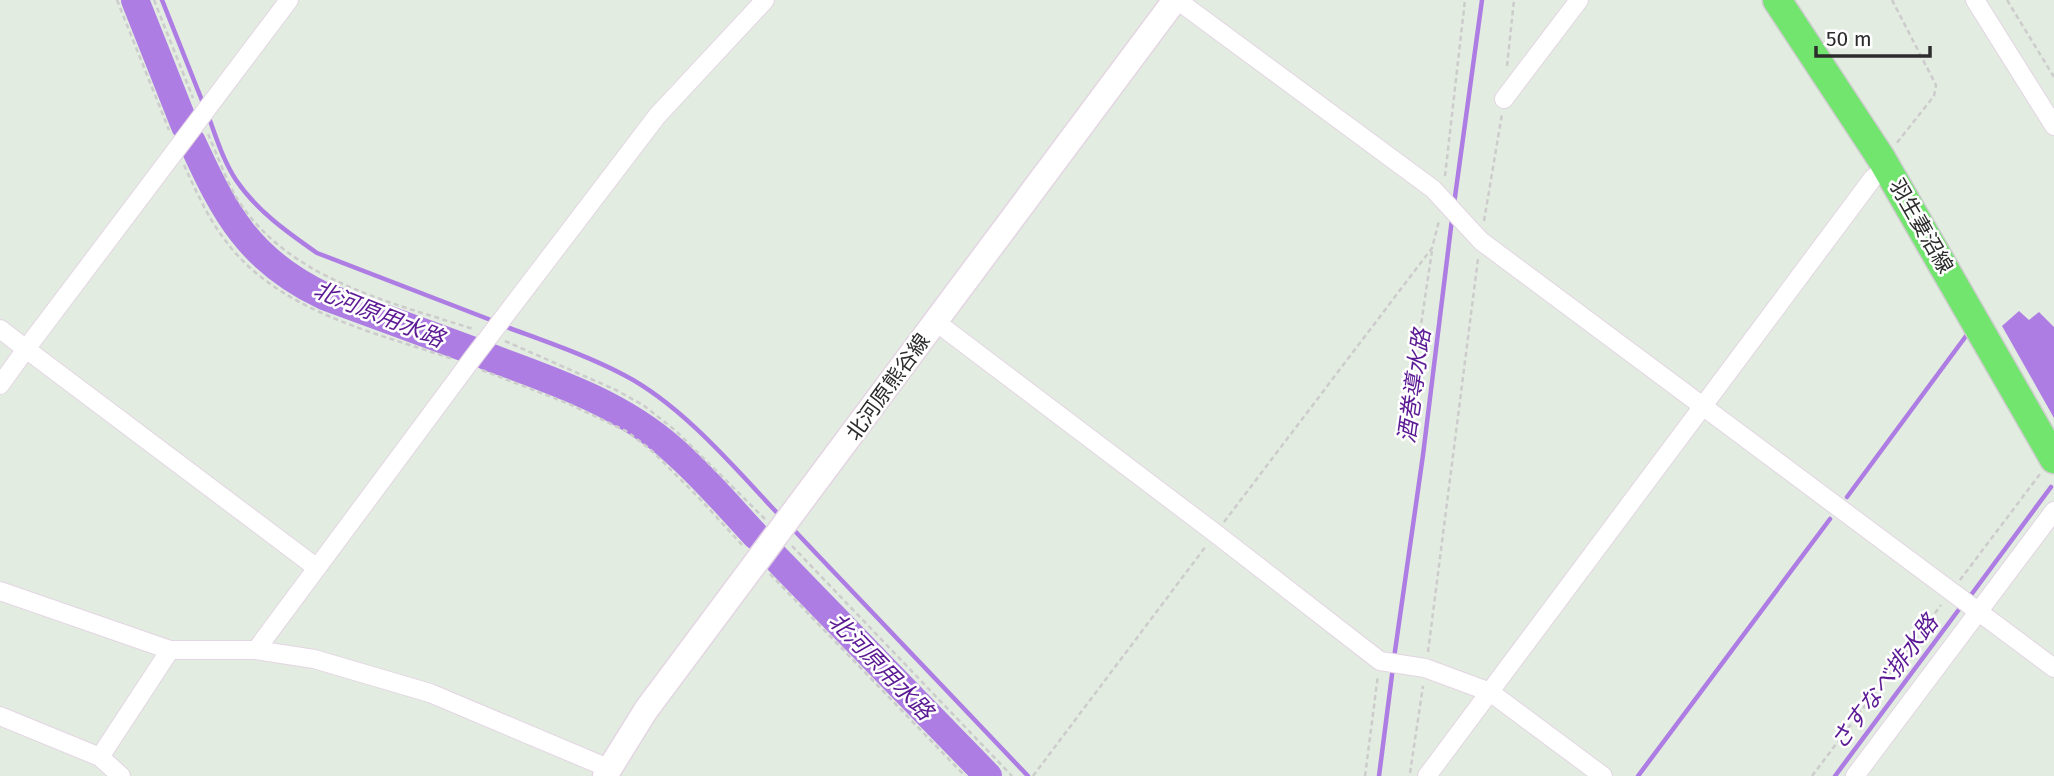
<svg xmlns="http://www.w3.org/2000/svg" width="2054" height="776" viewBox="0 0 2054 776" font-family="'Fira Sans','Noto Sans JP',sans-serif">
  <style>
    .water { fill: #ad7de4 }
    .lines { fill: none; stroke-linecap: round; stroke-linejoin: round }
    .stream { stroke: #ad7de4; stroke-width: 4.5 }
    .river { stroke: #ad7de4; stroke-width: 28 }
    .street-casing { stroke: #e3d5e3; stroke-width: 20 }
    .secondary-casing { stroke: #e3d5e3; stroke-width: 27 }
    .primary-casing { stroke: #ccc; stroke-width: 31 }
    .path { stroke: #ccc; stroke-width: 2.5; stroke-dasharray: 5 3.5; stroke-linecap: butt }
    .street { stroke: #fff; stroke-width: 18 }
    .secondary { stroke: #fff; stroke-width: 24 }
    .primary { stroke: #71e56d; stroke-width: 28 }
    .labels { text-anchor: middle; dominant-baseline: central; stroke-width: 5; stroke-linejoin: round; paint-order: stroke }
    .street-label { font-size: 21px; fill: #2c2c2c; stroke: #fff }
    .water-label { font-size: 23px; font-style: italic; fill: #5b1a93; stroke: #fff }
  </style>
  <rect width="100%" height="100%" fill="#e3ece0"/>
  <path class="water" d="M2019,311L2029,320L2039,312L2054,327V418L2002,326Z"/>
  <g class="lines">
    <path class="stream" d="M162,0L203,103
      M208,115C216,137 223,160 236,180C257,211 287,232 317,253L496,322
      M1454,204L1482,0
      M504,326C544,341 586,355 624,375C682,405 735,468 780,516
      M1847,497L1966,336
      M791,527L1028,776
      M1971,595L2051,487
      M1394,658L1423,455L1452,219
      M1379,776L1393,667
      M1638,776L1830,519
      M1835,776L1960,608"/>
    <path class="river" d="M135,0L185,126
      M192,142C225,214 249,260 324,296L471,350
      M486,356C551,380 621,403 673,450C703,476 729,507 756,536
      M774,556L988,776"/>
    <defs>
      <path id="street" d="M1177,0L1433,189L1481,241L2054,668
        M1975,0L2054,126
        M1504,99L1579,0
        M936,322L1215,533L1380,661L1425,668L1490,692L1603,776
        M0,329L26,349L289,0
        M0,385L26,349L317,568
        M0,591L170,650H256L314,659L430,693L608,768
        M256,650L472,359L657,116L765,0
        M0,716L100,757L170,650
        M100,757L121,776
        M1427,776L1873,178L1886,167
        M1855,776L2054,511"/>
      <path id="secondary" d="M605,776L646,710L1175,0"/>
      <path id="primary" d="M1777,0L1881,158L2054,459"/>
    </defs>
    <use href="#street" class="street-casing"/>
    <use href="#secondary" class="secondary-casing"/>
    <use href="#primary" class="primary-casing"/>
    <path class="path" d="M117,0L169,130
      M154,0L193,98
      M1892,0L1936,85L1934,96L1896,144
      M2007,0L2054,77
      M1507,66L1514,0
      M208,134C217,154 225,178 236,197C287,279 387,301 473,329
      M184,165C196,191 208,218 225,240C277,311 373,332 453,359
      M1445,176L1465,0
      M1484,221L1502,114
      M505,341L616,390L643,405L676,431L765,519
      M1415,365L1432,251
      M482,370L567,403L626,431L650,449L700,499L744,547
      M1224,522L1432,248L1439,221
      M792,546L1012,776
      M770,574L965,776
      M1960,580L2040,474
      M1428,652L1478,259
      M1410,773L1423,686
      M1033,776L1206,546
      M1365,776L1378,675
      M1812,776L1941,605"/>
    <use href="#street" class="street"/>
    <use href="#secondary" class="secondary"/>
    <use href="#primary" class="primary"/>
  </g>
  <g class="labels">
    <g class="street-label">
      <text transform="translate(1921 226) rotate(60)">羽生妻沼線</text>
      <text transform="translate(888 387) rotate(-54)">北河原熊谷線</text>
    </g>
    <g class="water-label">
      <text transform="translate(379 314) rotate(22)">北河原用水路</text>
      <text transform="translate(1414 386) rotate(-82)">酒巻導水路</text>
      <text transform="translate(881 666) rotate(46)">北河原用水路</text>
      <text transform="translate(1884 682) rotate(-53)">さすなべ排水路</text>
    </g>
  </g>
  <path d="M1816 46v10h114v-10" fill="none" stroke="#2c2c2c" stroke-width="3.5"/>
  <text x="1826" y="46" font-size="21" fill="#2c2c2c" stroke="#ffffff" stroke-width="5" paint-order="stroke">50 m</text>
</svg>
